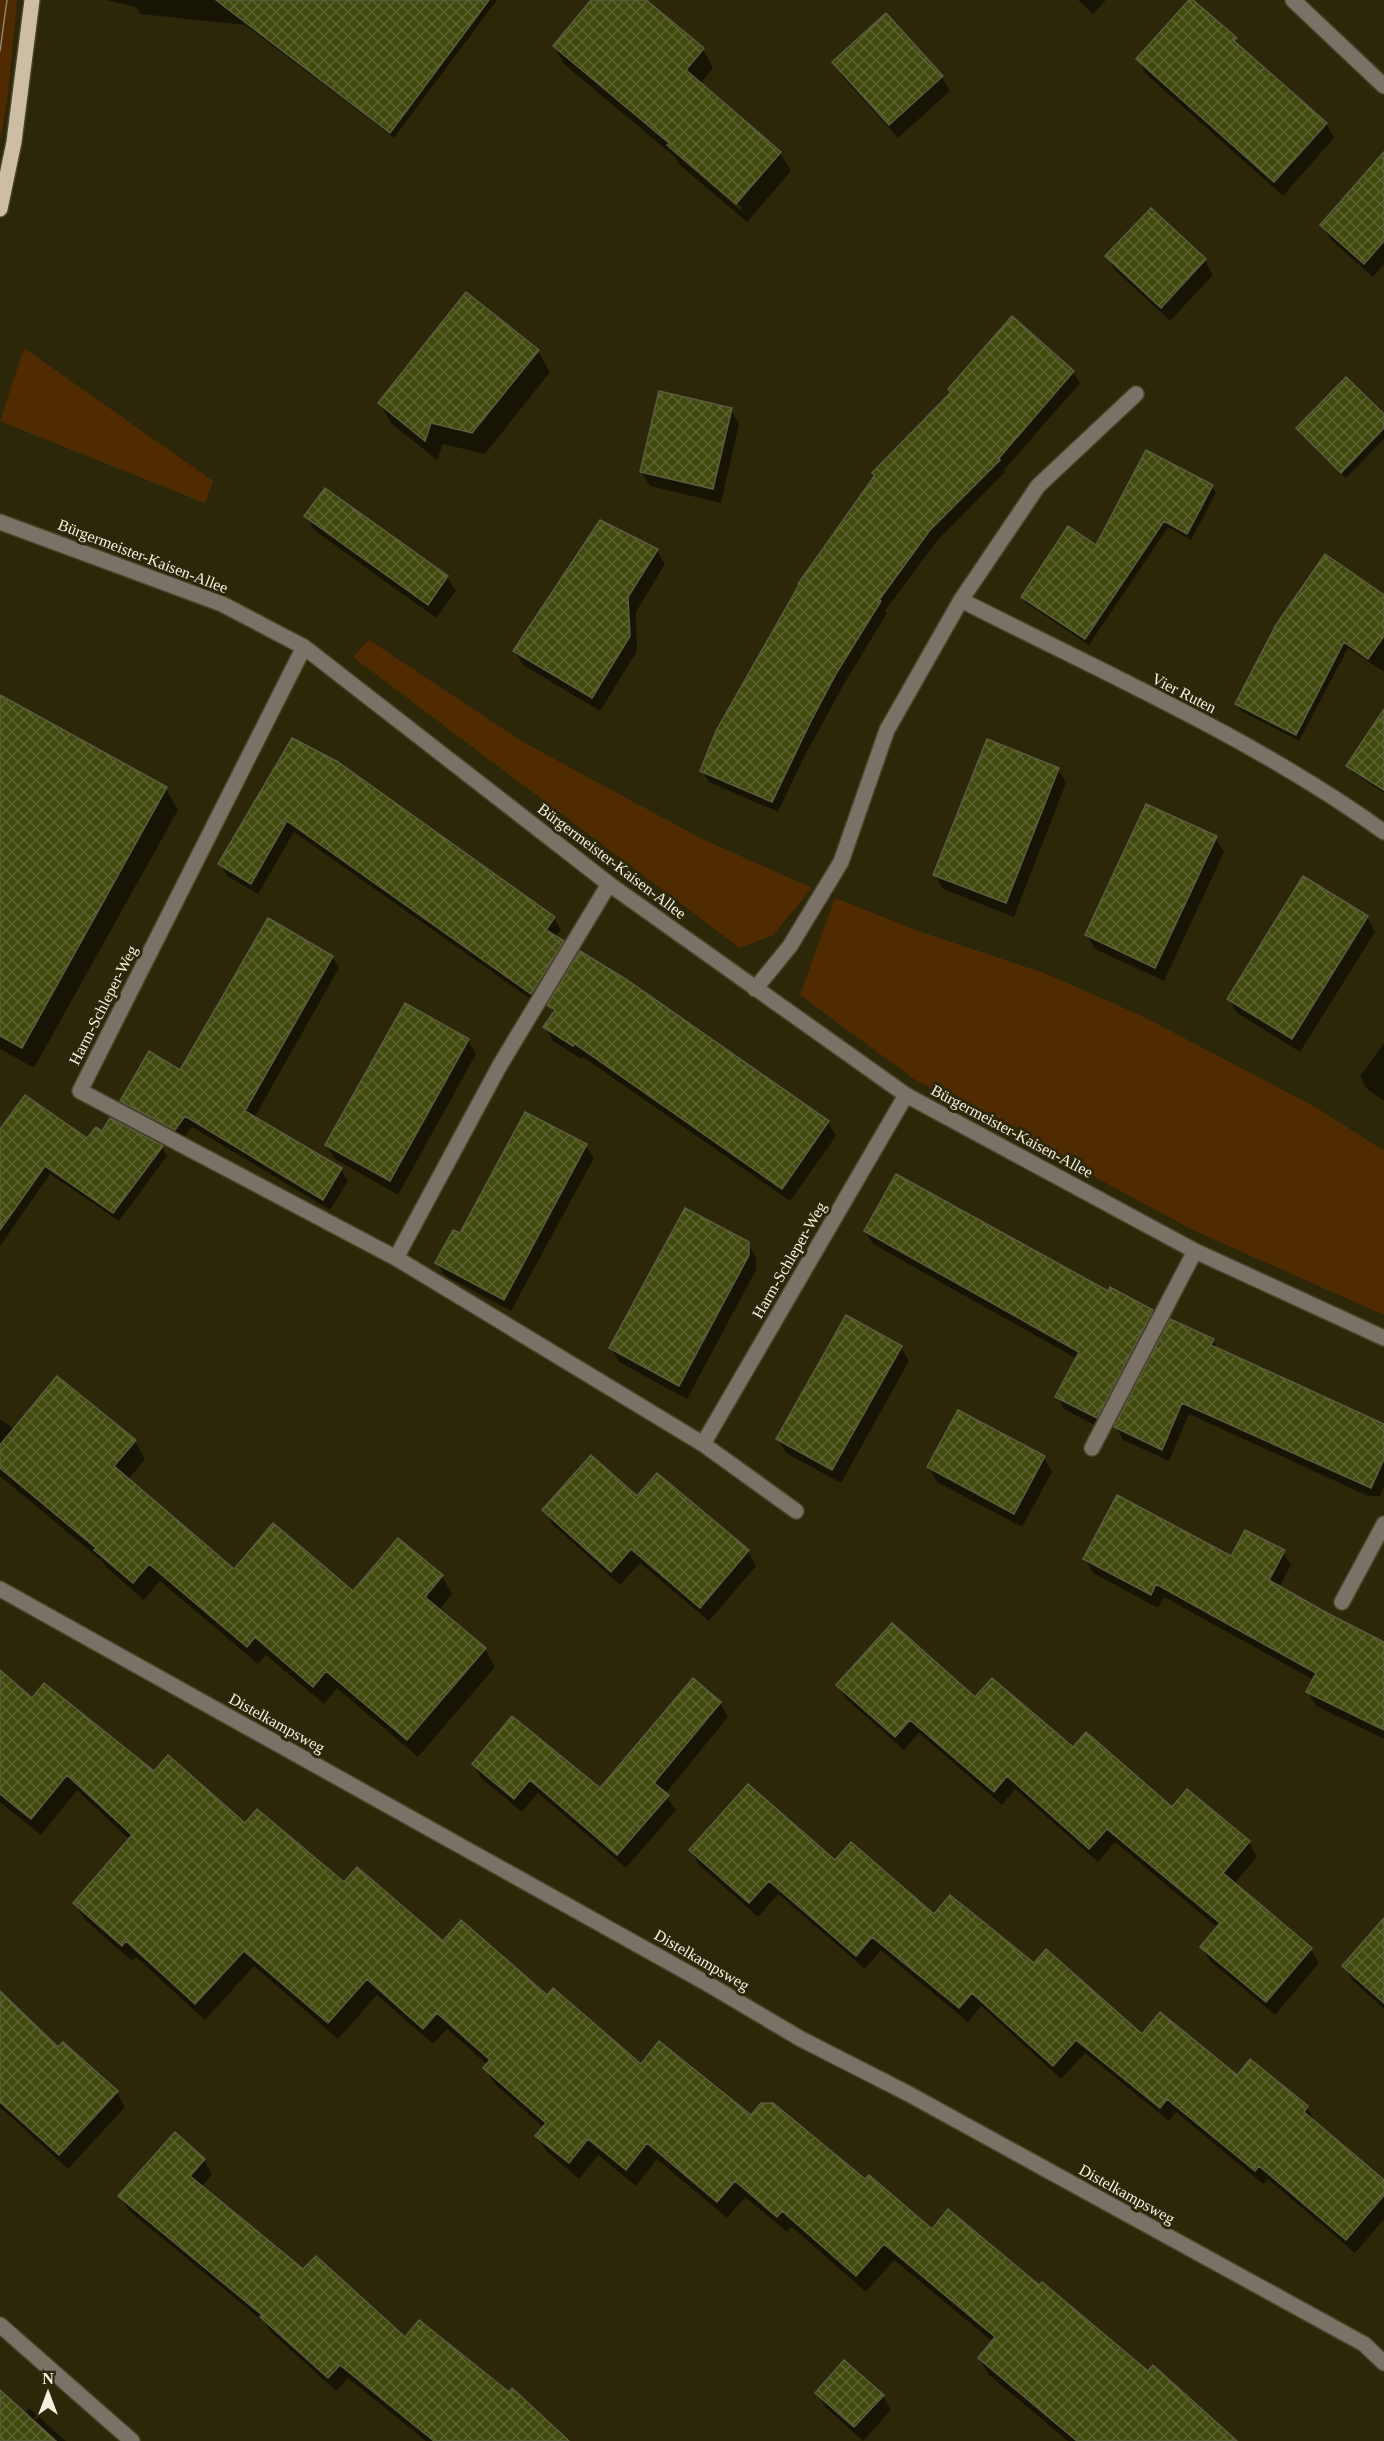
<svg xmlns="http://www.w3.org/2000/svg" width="1384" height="2441" viewBox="0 0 1384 2441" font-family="Georgia,serif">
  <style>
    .green { fill: #502b02 }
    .shadow { fill: #0007; fill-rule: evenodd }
    .building { fill: url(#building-cross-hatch); stroke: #595e40; stroke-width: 1.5 }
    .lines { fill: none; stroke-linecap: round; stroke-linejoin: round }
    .minor-casing { stroke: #494328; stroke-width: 18 }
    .major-casing { stroke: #494328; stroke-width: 18 }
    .minor { stroke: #7a7266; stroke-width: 15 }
    .major { stroke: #cdbda4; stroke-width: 15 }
    .tram { stroke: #89846d; stroke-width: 1.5 }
    .labels { text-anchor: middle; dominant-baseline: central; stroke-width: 6; stroke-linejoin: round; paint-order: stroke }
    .street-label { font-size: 16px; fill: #f4f0df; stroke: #2d270a }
  </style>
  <defs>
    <pattern id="building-cross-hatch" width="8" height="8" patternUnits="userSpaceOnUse" patternTransform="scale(1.5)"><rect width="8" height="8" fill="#42490e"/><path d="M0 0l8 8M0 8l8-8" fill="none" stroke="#5e6431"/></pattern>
  </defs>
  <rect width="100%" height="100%" fill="#2d270a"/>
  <path class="green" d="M0,0H17L7,103L0,139Z
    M24,348L213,481L205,503L0,421Z
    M369,640L523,742L702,839L812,888L773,935L740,948L353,657Z
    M835,898L921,932L1044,973L1142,1016L1317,1108L1384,1151V1315L1193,1230L914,1079L800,995Z"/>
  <path class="shadow" d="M106,0H497L394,138L245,25L140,14L136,7Z
    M593,0H643L703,49L713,68L700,84L780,153L791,171L747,222L679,164L675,157L565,65L554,46ZM672,147L742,208L740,210L672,151Z
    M1078,0H1106L1093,14Z
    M1191,0L1235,39L1241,49L1326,123L1334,138L1283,196L1146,74L1138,59Z
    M834,62L942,77L950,91L898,138L842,76Z
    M1384,184V264L1373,277L1330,239L1322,225Z
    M1151,210L1205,260L1213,275L1170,321L1115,270L1107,256Z
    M1012,318L1073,372L1080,383L1004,470L1005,472L936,542L885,611L887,613L844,684L803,759L778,812L709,782L702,771L952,393Z
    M538,351L550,372L485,454L443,444L437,460L392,424L379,403Z
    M731,409L739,424L721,503L650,486L641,472Z
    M1384,416V439L1346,478L1302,435L1298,429Z
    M1212,486L1216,493L1191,540L1168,527L1089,645L1026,603L1022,597Z
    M325,490L447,577L456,591L436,618L314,530L306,516Z
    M657,550L665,564L636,612L637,651L600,711L523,665L515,651Z
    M1384,597V672L1348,648L1299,741L1241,711L1237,704Z
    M10,702L166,789L178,810L34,1068L0,1049V719Z
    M1384,711V793L1352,772L1348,766Z
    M293,740L554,918L561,930L555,937L562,942L569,954L539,1005L294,832L258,894L227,876L220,864Z
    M1058,769L1066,783L1014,917L943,889L935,875Z
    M1215,838L1224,852L1164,981L1095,949L1087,935Z
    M1367,917L1375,932L1300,1052L1237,1013L1229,999Z
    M332,957L339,968L254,1118L341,1169L348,1181L330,1210L192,1127L182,1141L128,1112L121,1101L181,1072Z
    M549,1005L828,1122L836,1136L790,1201L583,1057L581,1059L553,1041L545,1027L554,1014Z
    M468,1040L476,1054L398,1195L335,1159L326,1145Z
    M1384,1043V1101L1367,1089L1360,1076Z
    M526,1114L586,1146L594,1158L511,1311L444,1275L437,1263L461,1235Z
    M0,1131L87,1140L102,1133L162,1147L167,1156L119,1221L50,1174L0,1246Z
    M865,1231L1109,1293L1152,1312L1159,1324L1104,1430L1064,1409L1057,1396L1077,1359L873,1244Z
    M748,1243L756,1258V1270L687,1399L619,1362L611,1348Z
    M1213,1340L1218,1349L1384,1426V1486L1380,1496H1368L1189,1414L1169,1461L1123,1440L1116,1427Z
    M901,1347L909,1361L841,1483L786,1453L778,1439Z
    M0,1419L15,1430L135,1441L145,1459L128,1480L234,1571L353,1593L442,1576L452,1594L438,1611L485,1649L495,1667L418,1757L337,1688L324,1704L266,1655L258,1664L160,1581L144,1600L107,1568L103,1562L0,1476Z
    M1044,1457L1052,1472L1022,1527L937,1482L929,1467Z
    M658,1476L748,1551L756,1566L709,1621L640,1563L620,1585L552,1524L544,1510L638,1498Z
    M1283,1552L1291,1565L1279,1588L1384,1644V1739L1316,1706L1308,1692L1314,1680L1164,1597L1158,1608L1093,1573L1085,1559L1232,1558Z
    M0,1672L32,1700L154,1773L443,1943L547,1997L641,2066L751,2117L865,2181L932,2232L1039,2287L1235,2441H1068L989,2375L979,2358L993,2342L894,2260L866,2292L792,2227L787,2232L745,2197L727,2218L657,2159L636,2186L598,2155L579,2179L547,2152L537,2136L544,2128L495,2084L485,2068L488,2065L447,2029L433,2044L377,1995L338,2039L254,1966L205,2020L136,1957L132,1961L84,1919L75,1903L130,1840L77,1790L41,1835L0,1802Z
    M838,1685L975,1700L1073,1749L1172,1809L1249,1842L1257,1857L1234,1884L1310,1949L1319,1963L1275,2015L1210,1961L1202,1947L1218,1928L1115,1842L1098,1862L1015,1789L1002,1805L919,1733L904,1750L846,1699Z
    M720,1703L728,1717L665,1794L676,1810L626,1868L538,1793L522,1812L482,1779L474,1765L600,1790Z
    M690,1850L835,1862L934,1916L1034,1965L1142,2036L1307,2107L1315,2122L1384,2182V2219L1355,2253L1268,2179L1263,2184L1176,2112L1169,2121L1085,2053L1061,2079L981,2006L968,2022L881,1950L865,1969L778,1894L758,1917L699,1865Z
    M1384,1917V2009L1352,1980L1344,1966Z
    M0,1993L58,2049L63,2044L117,2092L125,2107L68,2169L0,2107Z
    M204,2160L212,2174L201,2187L304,2271L405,2339L567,2441H426L348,2378L336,2391L270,2331L265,2323L128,2210L120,2196Z
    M0,2392L24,2414L29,2408L66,2441H0Z
    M817,2393L883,2396L891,2410L863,2441L825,2407Z"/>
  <path class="building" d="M216,0H489L390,133Z
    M591,0H646L704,48L686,70L781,152L736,204L667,145L669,143L553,46Z
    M1189,0H1193L1237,38L1234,41L1327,123L1274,182L1136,59Z
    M886,13L943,76L889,125L832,62Z
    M1384,152V241L1364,264L1320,225Z
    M1151,208L1206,259L1161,308L1105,256Z
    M466,292L539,350L472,433L431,423L425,441L378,403Z
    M1012,316L1074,371L999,458L1000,460L930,530L879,600L881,601L837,672L810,723L772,802L700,771L716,731L799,585L798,584L875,475L872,473L951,392L948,389Z
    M1346,377L1384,414V428L1341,473L1296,428Z
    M659,391L732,408L713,489L640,472Z
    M1146,450L1213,485L1187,534L1164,521L1085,639L1021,597L1068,526L1096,545Z
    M325,488L448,576L428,605L304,516Z
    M600,520L658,549L628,597L630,636L592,698L513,651Z
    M1325,554L1384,595V636L1368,659L1344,642L1296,735L1235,704L1276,625Z
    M0,695L167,787L22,1048L0,1036Z
    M1384,709V790L1346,766Z
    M292,738L338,762L555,917L546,930L564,941L531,994L287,821L251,884L218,864Z
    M987,739L1059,768L1006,903L933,875Z
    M1146,804L1217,836L1155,968L1085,935Z
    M1303,876L1368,916L1292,1039L1227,999Z
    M268,918L333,956L245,1111L342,1168L323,1200L185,1116L175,1130L120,1101L149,1051L180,1070Z
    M580,951L627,980L829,1121L782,1189L575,1044L573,1046L543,1027L555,1010L547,1005Z
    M405,1003L469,1039L390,1181L325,1145Z
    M25,1095L87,1138L96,1127L102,1131L110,1118L163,1146L113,1213L45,1166L0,1230V1129Z
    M525,1112L587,1144L504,1300L435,1263L453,1230L460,1233Z
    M896,1174L1108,1291L1110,1287L1153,1310L1097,1418L1055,1397L1079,1352L864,1231Z
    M685,1208L749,1242V1255L679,1386L609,1348Z
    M846,1315L902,1346L832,1470L776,1439Z
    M1170,1319L1214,1339L1211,1345L1384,1424V1459L1371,1488L1182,1403L1162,1450L1114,1427Z
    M57,1376L136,1440L114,1466L234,1569L273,1523L353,1591L398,1538L443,1575L425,1597L486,1648L407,1740L326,1671L313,1687L255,1637L247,1647L149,1564L133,1583L94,1550L96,1548L0,1468V1445Z
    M958,1410L1045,1456L1014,1514L927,1467Z
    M591,1455L637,1496L657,1473L749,1550L700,1608L631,1549L611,1572L542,1510Z
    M1117,1495L1231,1556L1245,1530L1285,1550L1269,1580L1327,1613L1384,1642V1730L1306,1692L1316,1673L1156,1584L1151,1595L1083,1559Z
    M892,1623L975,1697L992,1678L1073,1747L1086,1732L1172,1807L1187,1789L1250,1841L1223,1873L1312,1948L1266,2002L1200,1947L1220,1923L1107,1829L1089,1849L1007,1776L994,1792L910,1720L895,1737L836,1685Z
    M0,1670L32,1698L44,1683L154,1771L168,1755L245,1823L257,1809L344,1882L357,1867L443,1941L461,1920L547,1995L553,1988L641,2064L659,2041L751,2115L761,2103H773L865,2179L869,2175L932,2229L948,2209L1039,2285L1042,2282L1148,2371L1153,2365L1237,2441H1077L978,2358L995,2337L884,2244L856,2276L782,2211L777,2217L735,2181L717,2202L647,2143L626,2170L588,2139L569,2163L535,2136L546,2123L483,2068L490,2060L437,2013L423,2029L367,1979L328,2023L244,1951L195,2004L126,1941L122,1946L73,1903L132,1835L67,1775L31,1819L0,1794Z
    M693,1678L721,1702L654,1783L669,1795L617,1855L530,1780L514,1799L472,1764L512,1716L600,1788Z
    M748,1784L835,1860L851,1842L934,1914L950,1895L1034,1963L1046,1949L1142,2034L1160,2012L1237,2075L1250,2059L1308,2106L1304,2112L1384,2180V2195L1346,2240L1259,2166L1255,2171L1167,2099L1160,2108L1076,2040L1053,2066L972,1993L959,2008L872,1937L856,1956L769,1881L749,1903L689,1850Z
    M1384,1918V2003L1342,1966Z
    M0,1991L58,2047L63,2042L118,2091L59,2155L0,2102Z
    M175,2132L205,2159L190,2176L303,2269L316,2256L405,2337L419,2320L509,2392L512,2388L569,2441H434L340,2365L328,2378L260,2317L262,2315L118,2196Z
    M844,2360L884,2395L854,2427L815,2393Z
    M0,2390L56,2441H0Z"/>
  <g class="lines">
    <defs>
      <path id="minor" d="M1293,0L1384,86
        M0,522L222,604L304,647L609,884L906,1095L1195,1251L1384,1338
        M961,600C1102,672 1255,739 1384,832
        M304,647L80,1091L396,1258L500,1065L609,884
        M755,989L790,946L841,862L887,730L961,600L1038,486L1136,394
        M396,1258L703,1444L906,1095
        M703,1444L796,1511
        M1092,1448L1195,1251
        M0,1589L708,1984L801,2039L907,2093L1364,2344L1384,2363
        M1342,1602L1384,1524
        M0,2325L132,2441"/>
      <path id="major" d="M0,209L14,142L32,0"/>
    </defs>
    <use href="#minor" class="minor-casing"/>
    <use href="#major" class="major-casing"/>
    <use href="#minor" class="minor"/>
    <use href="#major" class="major"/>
    <path class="tram" d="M0,51L7,0"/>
  </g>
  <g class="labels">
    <g class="street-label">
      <text transform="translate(143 556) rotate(21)">Bürgermeister-Kaisen-Allee</text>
      <text transform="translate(1184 693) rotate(27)">Vier Ruten</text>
      <text transform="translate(612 861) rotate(37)">Bürgermeister-Kaisen-Allee</text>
      <text transform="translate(103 1005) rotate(-63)">Harm-Schleper-Weg</text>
      <text transform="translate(1012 1131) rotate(28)">Bürgermeister-Kaisen-Allee</text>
      <text transform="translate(789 1260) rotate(-60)">Harm-Schleper-Weg</text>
      <text transform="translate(277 1723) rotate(29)">Distelkampsweg</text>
      <text transform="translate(702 1960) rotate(30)">Distelkampsweg</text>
      <text transform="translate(1127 2194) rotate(29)">Distelkampsweg</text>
    </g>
  </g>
  <g transform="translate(48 2393)" stroke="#2d270a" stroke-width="4.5" paint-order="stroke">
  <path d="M0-4.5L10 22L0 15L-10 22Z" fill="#f4f0df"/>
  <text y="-9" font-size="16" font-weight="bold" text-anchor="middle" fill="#f4f0df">N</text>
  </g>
</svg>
